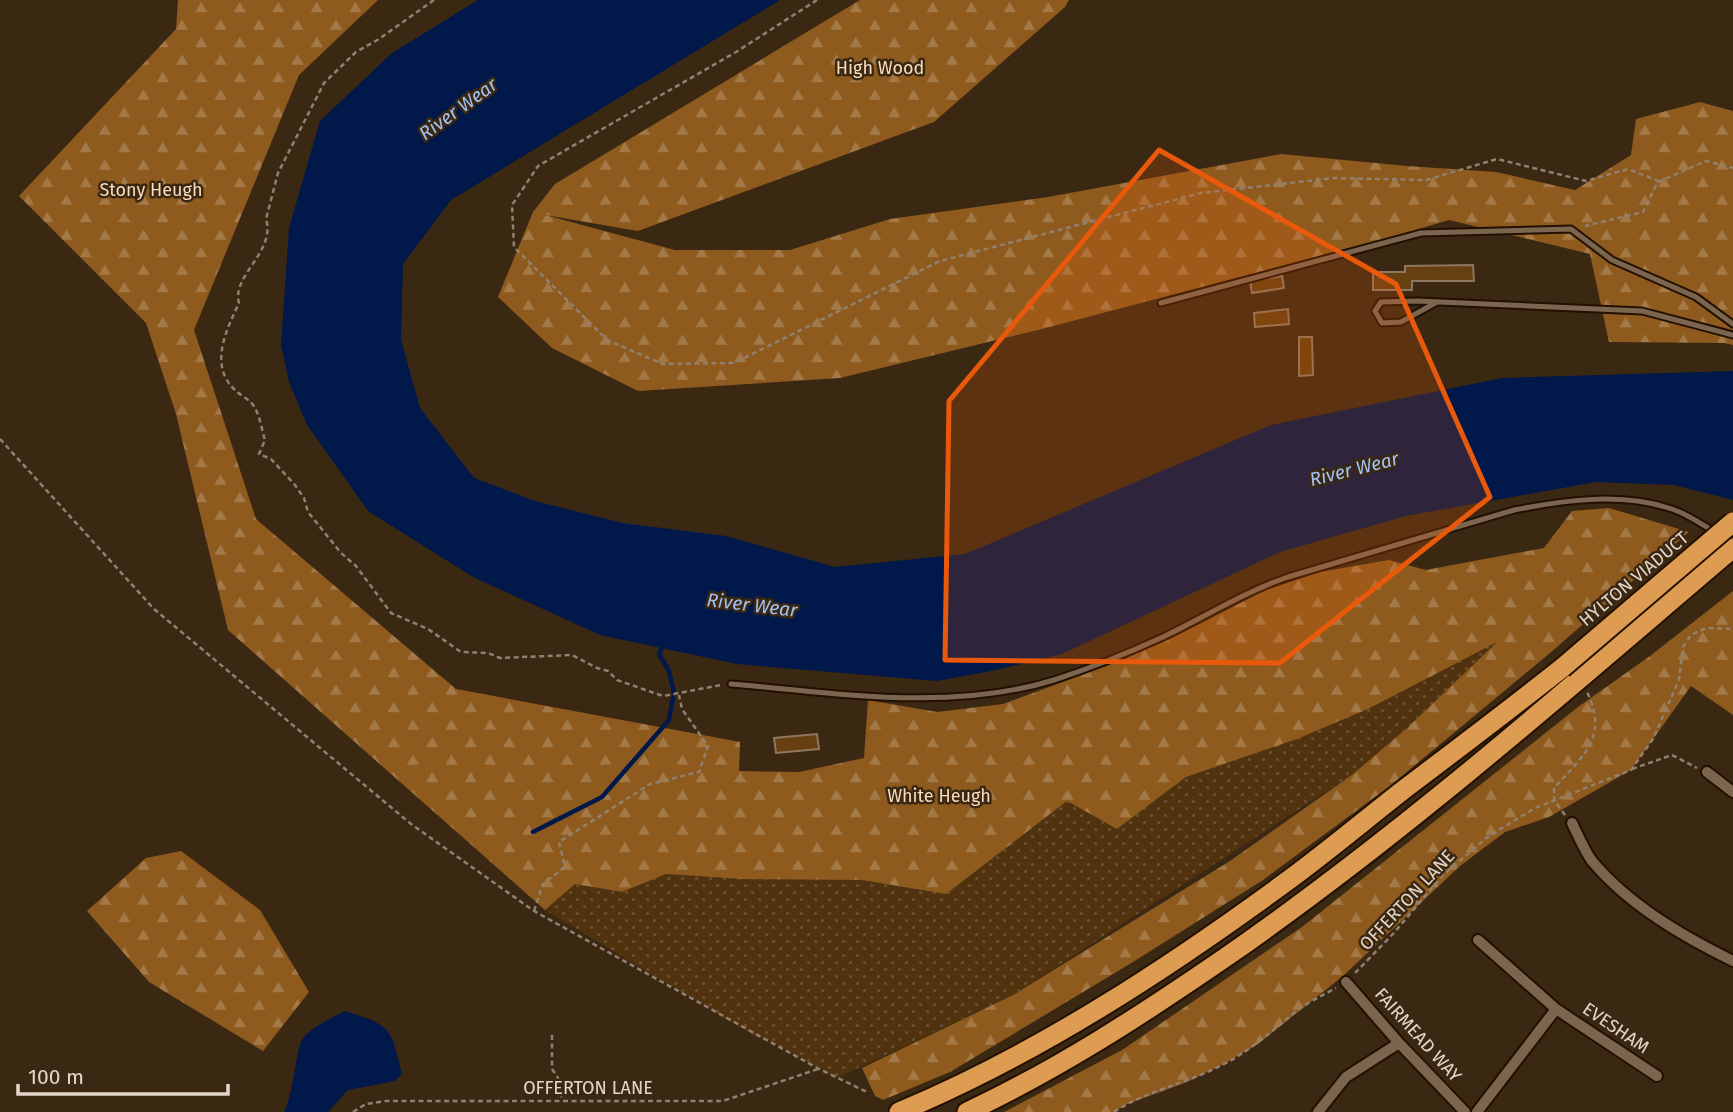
<svg xmlns="http://www.w3.org/2000/svg" width="1733" height="1112" viewBox="0 0 1733 1112" font-family="'Fira Sans',sans-serif">
  <style>
    .grass { fill: url(#grass-dots) }
    .forest { fill: url(#forest-firs) }
    .water { fill: #00184a }
    .lines { fill: none; stroke-linecap: round; stroke-linejoin: round }
    .stream { stroke: #00184a; stroke-width: 4.5 }
    .building { fill: #674011; stroke: #8e7660; stroke-width: 2 }
    .service-casing { stroke: #221000; stroke-width: 9 }
    .minor-casing { stroke: #221000; stroke-width: 14 }
    .trunk-casing { stroke: #221000; stroke-width: 23 }
    .path { stroke: #918170; stroke-width: 2.5; stroke-dasharray: 5 3.5; stroke-linecap: butt }
    .service { stroke: #7b654f; stroke-width: 5 }
    .minor { stroke: #7b654f; stroke-width: 10 }
    .trunk { stroke: #de9c52; stroke-width: 19 }
    .trunk-bridge-casing { stroke: #221000; stroke-width: 23; stroke-linecap: butt }
    .trunk-bridge { stroke: #de9c52; stroke-width: 19 }
    .marked { fill: #e8590c; fill-opacity: 0.2; stroke: #e8590c; stroke-width: 5; stroke-linejoin: round }
    .labels { text-anchor: middle; dominant-baseline: central; stroke-width: 5; stroke-linejoin: round; paint-order: stroke }
    .park-label { font-size: 18px; fill: #fadbbd; stroke: #3b2813 }
    .street-label { font-size: 18px; fill: #e4d7ca; stroke: #3b2813 }
    .water-label { font-size: 19px; font-style: italic; fill: #a1c1f2; stroke: #3b2813 }
  </style>
  <defs>
    <pattern id="grass-dots" width="8" height="8" patternUnits="userSpaceOnUse" patternTransform="scale(1.75)"><rect width="8" height="8" fill="#51320e"/><path d="M2 2h.1M6 6h.1" fill="none" stroke="#6a4f30" stroke-width="1.8" stroke-linecap="round"/></pattern>
    <pattern id="forest-firs" width="22" height="20" patternUnits="userSpaceOnUse" patternTransform="scale(1.75)"><rect width="22" height="20" fill="#8e5a1d"/><path d="M5 1l3.5 6h-7zM16 11l3.5 6h-7z" fill="#a37947"/></pattern>
  </defs>
  <rect width="100%" height="100%" fill="#3b2813"/>
  <path class="grass" d="M1499,640L1407,728L1353,774L1013,995L837,1078L766,1039L758,1038L545,910L575,884L622,892L666,874L742,879L862,880L946,894L1067,801L1117,829L1186,777L1297,739L1368,709Z"/>
  <path class="forest" d="M178,0H378L299,75L194,330L256,519L456,689L740,742L739,771L799,772L864,758L868,700L937,712L1003,704L1117,662L1168,640L1266,590L1320,572L1389,560L1426,570L1544,548L1572,511L1609,508L1689,532L1550,653L1391,785L1263,880L1133,962L950,1072L883,1100L875,1096L862,1068L1013,995L1230,861L1353,774L1407,728L1497,642L1368,709L1297,739L1186,777L1117,829L1067,801L946,894L862,880L742,879L666,874L622,892L575,884L545,910L228,630L176,414L146,323L19,196L176,29Z
    M860,0H1069L1065,7L934,122L638,231L545,215L675,250H790L890,219L1048,197L1281,154L1407,166L1496,172L1575,190L1631,155L1636,119L1700,102L1733,111V345L1725,343L1609,342L1590,254L1449,220L1395,236L1038,330L840,378L638,391L552,348L498,297L533,212L555,184Z
    M1733,591V715L1691,686L1631,770L1549,817L1505,832L1460,866L1343,976L1258,1044L1224,1064L1187,1082L1125,1105L1114,1112H1004L1122,1050L1302,927L1578,707L1650,656Z
    M181,851L260,910L309,992L263,1051L149,982L87,911L146,858Z"/>
  <path class="water" d="M478,0H780L451,200L403,264L401,340L420,408L474,478L535,501L622,523L726,536L835,567L965,554L1271,425L1502,378L1733,371V500L1674,485L1596,482L1406,516L1280,552L1062,654L996,670L937,681L737,664L600,635L475,578L368,511L307,425L289,382L281,345L289,228L320,121L392,53Z
    M345,1011C392,1026 390,1026 402,1074L395,1081L348,1090L328,1112H284C294,1094 296,1047 303,1038C314,1026 330,1019 345,1011Z"/>
  <g class="lines">
    <path class="stream" d="M663,645L659,654L669,671L674,693
      M533,832L602,797L669,720L673,698"/>
  </g>
  <path class="building" d="M1473,265L1474,281H1412V290H1373V272H1405V266Z
    M1282,276L1284,288L1252,293L1250,281Z
    M1288,309L1289,324L1255,327L1254,313Z
    M1299,337H1312L1313,375L1299,376Z
    M817,734L819,749L776,753L774,738Z"/>
  <g class="lines">
    <defs>
      <path id="service" d="M1437,302L1401,322L1382,323L1375,311L1381,302L1417,301L1642,311L1733,335
        M1161,303L1421,233L1571,229L1612,260L1696,297L1733,324
        M731,684C837,693 950,712 1054,680C1091,668 1128,653 1163,637C1205,617 1244,592 1288,577L1514,510C1565,500 1621,492 1672,509C1687,514 1701,524 1715,532"/>
      <path id="minor" d="M1707,772L1733,792
        M1572,823C1578,835 1584,850 1592,861C1629,905 1682,936 1733,961
        M1478,940L1556,1009L1657,1076
        M1346,982L1399,1043L1465,1112
        M1318,1112L1346,1077L1399,1043
        M1477,1112L1556,1009"/>
      <path id="trunk" d="M899,1112C1038,1054 1169,968 1290,879C1328,851 1365,820 1402,791C1456,750 1509,710 1562,668
        M967,1112C1059,1069 1143,1014 1226,957C1405,833 1567,689 1733,548"/>
    </defs>
    <use href="#service" class="service-casing"/>
    <use href="#minor" class="minor-casing"/>
    <use href="#trunk" class="trunk-casing"/>
    <path class="path" d="M434,0L379,39L356,52L324,83L278,173L266,219C276,252 231,276 239,303C227,329 208,365 235,390C241,396 251,400 255,408C260,417 262,430 265,440L259,454L271,459L295,485L304,498L308,512L341,553L356,566L391,613L428,629L461,652L488,653L500,658L572,655L597,668L608,671L617,680L663,696L721,685
      M817,0L736,52L538,166L512,205L514,247L607,340L663,364L734,363L940,261L1201,193L1334,178L1426,180L1497,159L1586,181L1628,169L1658,181L1643,212L1585,226
      M1658,182L1706,161L1733,168
      M0,439L154,609L411,824L534,911L819,1069L867,1092
      M1632,769L1672,755L1697,768
      M1565,815L1554,800V788C1583,756 1609,737 1587,692
      M534,911L543,884L565,867L559,842L650,784L699,772L708,746L682,709L679,695
      M1355,973L1393,934L1442,876L1489,836L1535,808L1631,770L1653,739L1679,680L1683,647L1691,635L1706,628L1733,629
      M552,1035V1069L558,1078L562,1100
      M353,1112L366,1104L386,1101H723L818,1069
      M1114,1112C1147,1090 1189,1083 1224,1064C1252,1050 1273,1029 1298,1010C1310,1001 1323,995 1336,988"/>
    <use href="#service" class="service"/>
    <use href="#minor" class="minor"/>
    <use href="#trunk" class="trunk"/>
    <defs>
      <path id="trunk-bridge" d="M1562,668L1733,522"/>
    </defs>
    <use href="#trunk-bridge" class="trunk-bridge-casing"/>
    <use href="#trunk-bridge" class="trunk-bridge"/>
  </g>
  <path class="marked" d="M1159,150L1396,284L1490,497L1280,663L945,660L949,401Z"/>
  <g class="labels">
    <g class="park-label">
      <text x="880" y="68">High Wood</text>
      <text x="151" y="190">Stony Heugh</text>
      <text x="939" y="796">White Heugh</text>
    </g>
    <g class="street-label">
      <text transform="translate(1634 579) rotate(-40)">HYLTON VIADUCT</text>
      <text transform="translate(1407 900) rotate(-47)">OFFERTON LANE</text>
      <text transform="translate(1616 1028) rotate(34)">EVESHAM</text>
      <text transform="translate(1418 1035) rotate(48)">FAIRMEAD WAY</text>
      <text x="588" y="1088">OFFERTON LANE</text>
    </g>
    <g class="water-label">
      <text transform="translate(458 109) rotate(-36)">River Wear</text>
      <text transform="translate(1354 469) rotate(-14)">River Wear</text>
      <text transform="translate(752 605) rotate(7)">River Wear</text>
    </g>
  </g>
  <path d="M18 1084v10h210v-10" fill="none" stroke="#e4d7ca" stroke-width="3.5"/>
  <text x="28" y="1084" font-size="21" fill="#e4d7ca" stroke="#3b2813" stroke-width="5" paint-order="stroke">100 m</text>
</svg>
